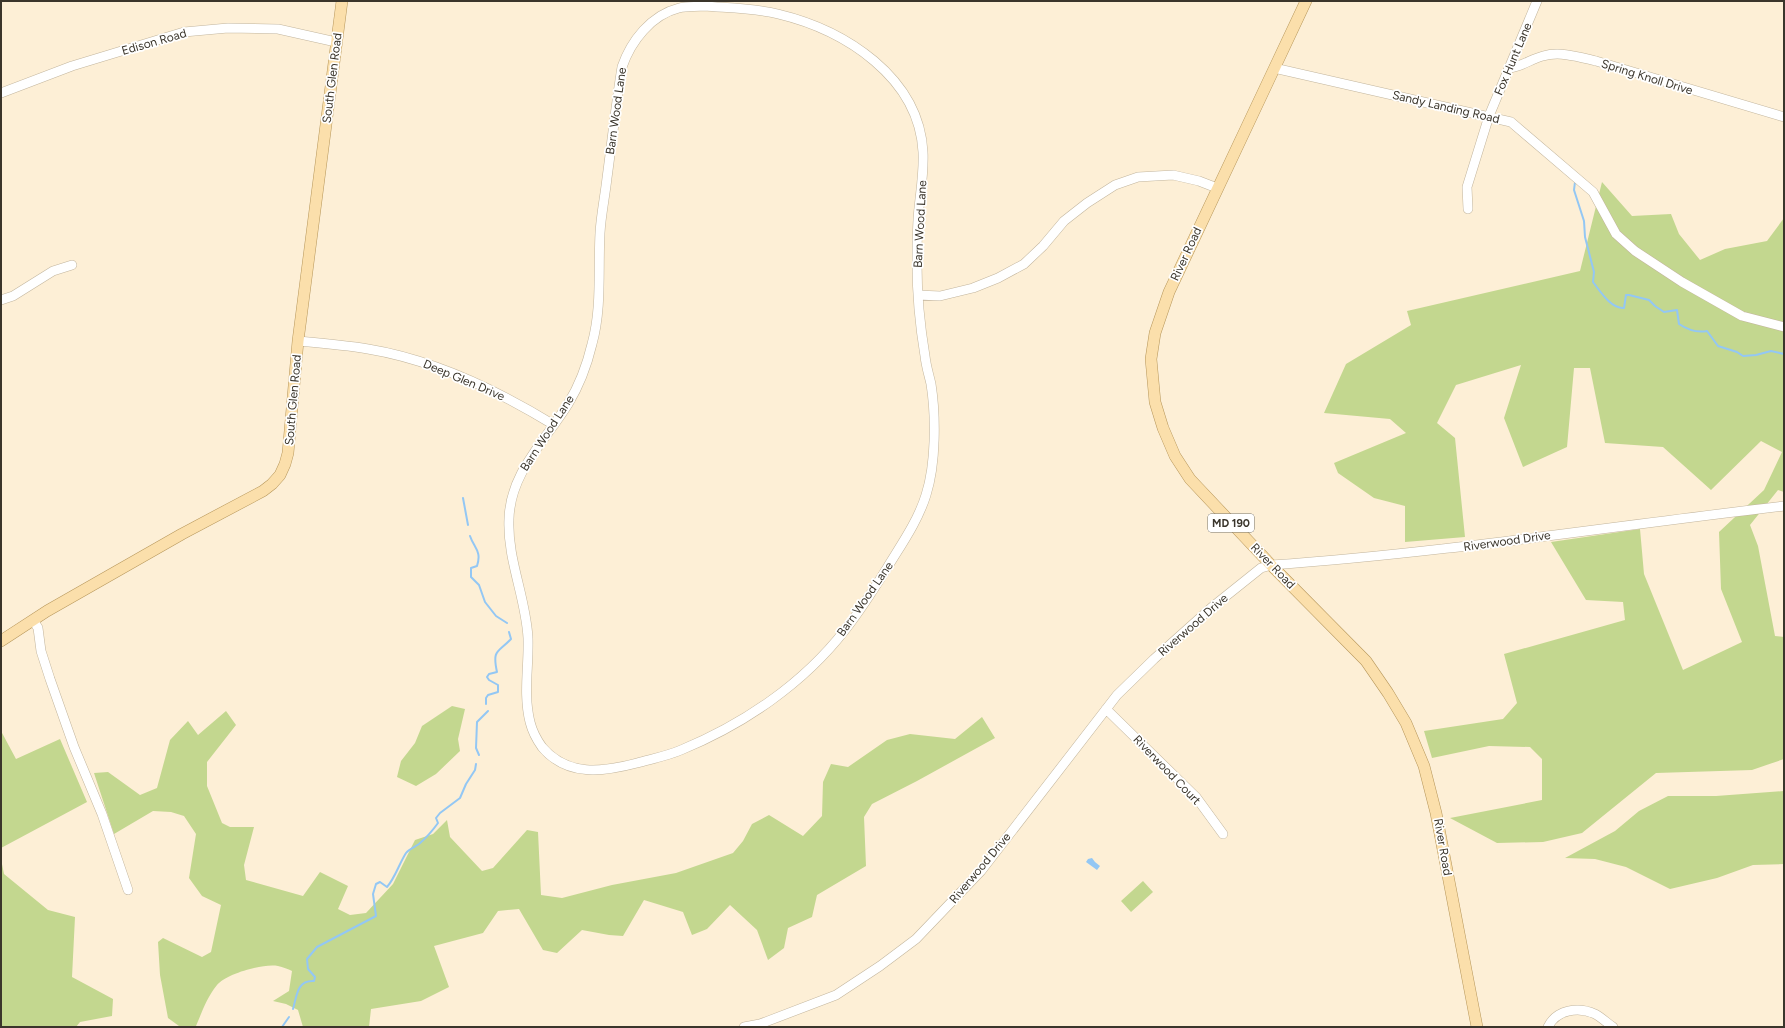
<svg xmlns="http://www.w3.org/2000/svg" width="1785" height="1028" viewBox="0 0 1785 1028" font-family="Figtree,sans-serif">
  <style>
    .green { fill: #c3d78f }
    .water { fill: #93c7f4 }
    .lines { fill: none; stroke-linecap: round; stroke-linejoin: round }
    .stream { stroke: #93c7f4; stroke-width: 2 }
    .minor-casing { stroke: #c2b59d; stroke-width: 10 }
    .major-casing { stroke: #b6965a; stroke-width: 12 }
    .minor { stroke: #fff; stroke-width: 9 }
    .major { stroke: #fbdfab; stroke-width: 11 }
    .labels { text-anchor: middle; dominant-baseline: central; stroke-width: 3.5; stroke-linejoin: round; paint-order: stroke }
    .shield { fill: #fff; stroke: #75726b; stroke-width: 1 }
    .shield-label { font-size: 11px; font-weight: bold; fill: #3a352b }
    .street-label { font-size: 12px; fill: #3a352b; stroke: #fff }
  </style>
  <rect width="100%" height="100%" fill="#fdefd6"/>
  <path class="green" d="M1602,182L1632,216L1671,214L1679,234L1700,260L1725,249L1767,241L1784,218V492L1778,490L1750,525L1758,546L1775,636L1784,637V759L1752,770L1656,773L1582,833L1543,842L1497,843L1450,818L1542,800V759L1530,747L1489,746L1432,758L1424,731L1503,719L1517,703L1504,654L1625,620L1623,602L1586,600L1551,542L1640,529L1644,574L1683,670L1742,642L1721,589L1719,532L1764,490L1782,452L1761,441L1711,490L1663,447L1605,443L1590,368H1574L1567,447L1523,467L1504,418L1521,365L1456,385L1437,423L1455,438L1465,537L1405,542V506L1374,498L1338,473L1334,463L1406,433L1390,419L1324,413L1346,364L1411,325L1407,311L1580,271Z
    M452,706L465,709L458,739L460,751L436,774L416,786L397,777L401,761L415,743L422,726Z
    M226,711L236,725L207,762V786L222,823L230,827H254L244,865L246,880L303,896L320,872L348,886L338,909L350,915L366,913L393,884L415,840L433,834L447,820L450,837L482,871L493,868L527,830L538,832L541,895L562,898L612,885L676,873L733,853L743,841L752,824L769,815L803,836L822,816L823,782L831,764L848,767L887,740L910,734L955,739L982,717L995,738L917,781L872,804L864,817L866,866L817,895L812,917L788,928L784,948L768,960L757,930L730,905L707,929L692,935L683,912L644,900L623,936L609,935L582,930L557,953L543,950L519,909L498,911L483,933L434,946L449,987L421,1001L371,1009L369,1027H303L298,1010L286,1004L273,1001L289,991L292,971C288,969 283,967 278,966C263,963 226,974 217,985C207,997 202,1012 196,1026H179L168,1018L160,975L158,942L163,938L202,957L211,952L221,905L202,896L189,878L196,834L184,816L171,812L153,811L114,834L94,773L108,772L140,795L157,788L170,740L188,721L198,735Z
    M1,731L16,759L60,739L87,802L1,848Z
    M1784,791V864L1753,865L1717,878L1670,889L1626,867L1595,859L1565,858L1615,831L1639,811L1668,796H1716Z
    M1,859L4,874L48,910L75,917L72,977L113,999L112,1016L80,1022L76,1027H1Z
    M1143,881L1153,892L1131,912L1121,901Z"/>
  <path class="water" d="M1092,858L1095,862L1100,866L1097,870L1086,862L1088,859Z"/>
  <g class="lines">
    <path class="stream" d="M1575,182L1574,190L1584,221L1585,237L1594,272L1593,282C1600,291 1611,309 1624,308L1626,295H1629L1649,300L1655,306L1664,312L1677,310L1679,324C1688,330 1697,333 1707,331L1718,346L1737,352L1743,356L1756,355L1771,351L1784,354
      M463,498L468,525
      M470,536C474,548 482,551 477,566L471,568V577L479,585L485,602L496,616L507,623
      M486,704V698L488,695L498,692V685L489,680L487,677L489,674L497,672C492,649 498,653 511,639L509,632
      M479,755L476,748L477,722L488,711
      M293,1009C297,995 297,980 314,981L315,977L308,969L307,959L317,947L376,916L373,894L376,884L380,882L387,887C395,878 399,864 406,853C409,849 415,847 419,844C426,838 433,830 438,823L436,818L440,813L460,798L466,784L475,770L476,764
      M282,1027L289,1017"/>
    <defs>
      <path id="minor" d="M704,6C728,8 754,8 778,14C845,30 919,77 923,152C924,170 921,189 919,208C917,226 917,245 917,264C917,294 920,326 925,356C926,366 929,375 931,384C936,416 936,464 926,495C918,521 901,545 887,568C874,589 860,611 845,630C803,684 744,724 681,750C667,756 651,759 637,763C603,772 567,777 542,747C537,740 532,730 530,722C523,694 529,666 528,638C526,598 507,559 509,519C510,473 545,441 568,404C579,386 587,365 592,344C602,308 598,271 600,233C601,215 605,196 607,178C612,141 616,104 622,67C631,41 651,15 679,8C687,6 696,7 704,6Z
        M1274,68L1511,122L1593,192L1616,234L1635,251L1682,282L1742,316L1784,327
        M1510,68C1523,66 1531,59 1543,56C1560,51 1579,57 1596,61L1784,117
        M1,93L72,66L184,32L228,28L278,29L336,42
        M1468,209L1467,187L1489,116L1537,1
        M918,295L940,296L973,288L998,278L1024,264L1043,246L1064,221L1087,203L1115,185L1138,177L1173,175L1199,181L1217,188
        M1,300L13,296L53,271L72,265
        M298,341C321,343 345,345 368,349C435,360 497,390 554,425
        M33,620L38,628L41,651L50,679L74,747L102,814L128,890
        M1106,709L1196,797L1223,834
        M744,1027L760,1024L836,995L880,966L916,939L981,871L1117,695L1154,659L1211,608L1261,568L1271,565C1443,553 1613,526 1784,506
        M1548,1027C1556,1010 1578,1006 1595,1014C1601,1017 1607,1023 1613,1027"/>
      <path id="major" d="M1306,1L1169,292L1155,333L1151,359L1155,402L1163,428L1175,456L1190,479L1271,565L1366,661L1388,693L1406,723L1424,766L1436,813L1477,1027
        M1,641L47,611L182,534L263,491L272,484L280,475L285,464L288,453L298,341L342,1"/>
    </defs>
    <use href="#minor" class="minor-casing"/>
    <use href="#major" class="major-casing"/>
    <use href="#minor" class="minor"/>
    <use href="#major" class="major"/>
  </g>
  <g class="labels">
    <rect class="shield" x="1208" y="514" width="46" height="18" rx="3"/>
    <g class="shield-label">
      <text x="1231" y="523">MD 190</text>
    </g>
    <g class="street-label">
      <text transform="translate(154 42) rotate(-16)">Edison Road</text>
      <text transform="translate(1513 59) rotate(-67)">Fox Hunt Lane</text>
      <text transform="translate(1647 77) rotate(17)">Spring Knoll Drive</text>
      <text transform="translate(332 78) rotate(-83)">South Glen Road</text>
      <text transform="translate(1446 107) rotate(13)">Sandy Landing Road</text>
      <text transform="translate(616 111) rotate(-82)">Barn Wood Lane</text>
      <text transform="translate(920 224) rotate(-87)">Barn Wood Lane</text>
      <text transform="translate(1186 254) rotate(-65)">River Road</text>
      <text transform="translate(464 380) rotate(23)">Deep Glen Drive</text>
      <text transform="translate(293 400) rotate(-85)">South Glen Road</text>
      <text transform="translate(547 433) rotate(-57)">Barn Wood Lane</text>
      <text transform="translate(1507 541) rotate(-8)">Riverwood Drive</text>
      <text transform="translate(1273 566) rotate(46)">River Road</text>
      <text transform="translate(865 599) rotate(-55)">Barn Wood Lane</text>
      <text transform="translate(1193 625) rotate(-41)">Riverwood Drive</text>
      <text transform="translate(1167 770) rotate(46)">Riverwood Court</text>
      <text transform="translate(1443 847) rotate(80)">River Road</text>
      <text transform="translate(980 868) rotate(-50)">Riverwood Drive</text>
    </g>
  </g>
  <rect width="1785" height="1028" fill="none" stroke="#3a352b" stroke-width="4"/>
</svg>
